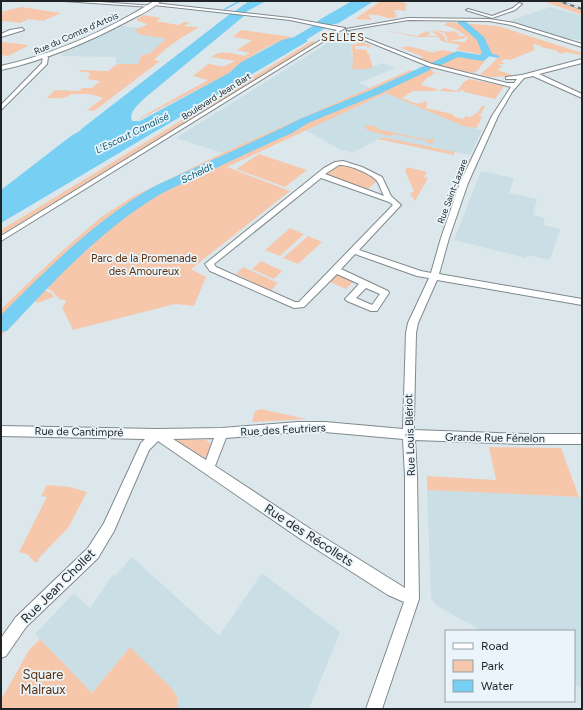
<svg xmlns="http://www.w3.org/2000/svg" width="583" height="710" viewBox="0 0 583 710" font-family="Figtree,sans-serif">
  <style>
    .built { fill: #cadee6 }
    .green { fill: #f6c7ab }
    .water { fill: #77cff3 }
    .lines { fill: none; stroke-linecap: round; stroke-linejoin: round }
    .stream { stroke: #77cff3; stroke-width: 1.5 }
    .river { fill: #77cff3; fill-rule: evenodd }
    .street-casing { stroke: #7f898d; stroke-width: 2 }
    .secondary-casing { stroke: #7f898d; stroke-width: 2 }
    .street { fill: #fff; fill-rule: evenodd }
    .secondary { fill: #fff; fill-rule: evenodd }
    .rail-casing { stroke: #6b7276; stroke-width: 2 }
    .rail { stroke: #e9f5fa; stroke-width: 1.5; stroke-dasharray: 4; stroke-linecap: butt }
    .labels { text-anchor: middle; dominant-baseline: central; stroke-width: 3.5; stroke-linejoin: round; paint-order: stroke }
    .far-street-label { font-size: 9px; fill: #1f2325; stroke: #e9f5fa }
    .far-water-label { font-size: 10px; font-style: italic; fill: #0c566f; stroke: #e9f5fa }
    .far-quarter-label { font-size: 11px; letter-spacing: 1px; fill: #582b08; stroke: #e9f5fa }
    .park-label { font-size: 11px; fill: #5e3212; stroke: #e9f5fa }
    .street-label { font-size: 11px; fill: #1f2325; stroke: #e9f5fa }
    .near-street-label { font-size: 13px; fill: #1f2325; stroke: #e9f5fa }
    .near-park-label { font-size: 13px; fill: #5e3212; stroke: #e9f5fa }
  </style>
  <rect width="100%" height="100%" fill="#dce7ec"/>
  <path class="built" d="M551,7L582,16V40L563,38L508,21Z
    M122,26L140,28L136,30L138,34L167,39L149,54L141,55L138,64H117L115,61L117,57L60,56L67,51Z
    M334,39L353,44L351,48L353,62L352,69L370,68L382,63L395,68L359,83L370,88L223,153L176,138Z
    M386,93L464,126L482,130L470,155L455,152L454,155L378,139L352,153L346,150L343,151L305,130Z
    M481,171L514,178L509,193L537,199L533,215L545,218L543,225L560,229L552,254L548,260L528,255L526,258L454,240Z
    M427,490L582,497V689L574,684V631H482L436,605L431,598Z
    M132,557L219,636L262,573L340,632L309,709H178L177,696L130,647L92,693L35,634L74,593L90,608L113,574L115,576Z"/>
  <path class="green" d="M381,1H399L409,5H406V11L399,10L393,11L396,13L395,15L397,16L395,17L397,18C385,20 381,13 368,15L372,20L355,19Z
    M543,1H554L582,10V15Z
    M21,7L61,13L43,21L29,19L20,23L4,21L1,22V12Z
    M143,15L161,18L156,21L178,25L185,22H190L184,26L198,27L196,29C180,38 167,47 154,60L160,61L94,111L87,110L103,98L90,94H71C64,100 56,98 47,98L55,90L79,91L82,88H92L100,81L88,79L90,73L78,71L80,70L108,71L117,64H138L141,55L149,54L166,39L138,34L135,30L148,24L137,21L138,20H136Z
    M446,22L498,26L582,53L580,55L565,52L561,54L555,50L540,47L542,46L534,44L533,46L535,50L510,60L505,59L501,61L505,64H498L502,66L497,70L515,76L491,77L480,75L500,56L489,53L483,55L459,50L468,38L456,29L444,25L447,23Z
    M241,30L292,37C270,44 247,57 230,73L136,121L143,116L208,80L193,76L208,64C222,65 219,70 235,61L211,57C221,49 233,54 244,56L250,53L237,50L252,40L233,37Z
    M382,30L418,36L422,33L429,31L430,33L427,36H438L431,31C436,32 440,32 444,35L441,36H444L446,41H448L445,33L431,30C440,30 446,33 454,31L460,35L453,36H464L466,38L449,41L465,42L459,50H456L460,45L441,41L439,37H417Z
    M312,41L316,42L1,235V230Z
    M3,42L29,45L8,56L1,55V43Z
    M362,42L372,46L367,48V46H355V49L367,50V53L371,55L369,56L373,67L367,69H352L353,62L352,45Z
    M408,46L431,52V53L442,50L482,57L486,60L475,73L442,67L433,68L432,72L449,75L434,73L430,77H428L421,85L437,89L435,91H413L402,98C409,100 417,107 427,101L426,108L452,114L455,117L463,119L466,116L470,117L477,113L482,106H485L481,114L478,115L482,117L478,125H476L478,126L476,128L463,126L386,93L227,167L290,191L191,269L206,277L194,306L175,304L73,330L62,307L66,302L65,300L59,299L52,291L46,288L44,290L51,293L54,297L37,303L34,299L1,336V309L61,252L100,218L132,197L227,151L410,70L414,71L423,67L428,66L429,65L417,60L423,57L401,48Z
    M469,79L504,86L495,99L464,92L465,91L461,90L459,92L439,91L444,88L457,91L464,82Z
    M368,125L378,127L377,129L429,140L432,138L434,140L432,144H429L428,141L393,134L391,136H389L367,130L365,127Z
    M380,138H387L455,152L454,155L378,139Z
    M259,154L307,170L285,187L236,169Z
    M336,164H350L375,177L378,180L368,189L325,174Z
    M407,167L427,172L424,177L428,178L415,201L410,194L414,191L405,171Z
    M290,228L304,234L280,256L265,250Z
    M308,236L322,242L298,264L283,258Z
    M261,261L282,271L274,279L252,269Z
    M243,267L278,283L271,291L236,274Z
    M338,273L355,280L346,289L330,282Z
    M261,409L306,419L252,422L255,411Z
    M179,439L206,440L211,444L205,459L177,442Z
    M489,447L561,448L579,497L427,490V476L496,480Z
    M47,485L70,487L87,492L68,528L38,559L39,560L36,563L27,554L19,552L47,497L41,496Z
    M40,639L92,693L130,647L172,689L177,696L178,709H1V700L29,650Z"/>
  <path class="water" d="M249,1H266L240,15L244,16L146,97C140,103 128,112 132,121H140L229,73L240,63L282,40L294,37L313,26L319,20L352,1H374L339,23L330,25L306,40L308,41L1,223V190L71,136L83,129L80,130L230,14H235L238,12L235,11Z
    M458,22H464L484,38L489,53L500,56L498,58L483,55L477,39Z"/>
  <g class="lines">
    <path class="stream" d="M225,9L240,1"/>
    <path class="river" d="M461,19L464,20L484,37L492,54L485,60L482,61L458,57L437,67H431L429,65L431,63L457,51L480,55L482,53L477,40L457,22Z
      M426,65L431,68L430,70L379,94L308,123L292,133C265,145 237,158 210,171C189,181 167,189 148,202C94,237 51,284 7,331L1,332V315C44,272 87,229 138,196C158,183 180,175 201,165C229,153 256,140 284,127L300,119L371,90Z"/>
    <defs>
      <path id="street" d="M64,1H87L153,6L151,7Z
        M153,3L290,18L345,28L1,241V236L337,30L290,20L154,5Z
        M519,3L522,4L515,10L492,18L466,10L468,9L492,16L513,8Z
        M408,18L489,19L514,23L582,44V47L511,25L489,21L408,20L348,30L346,29Z
        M22,28L24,30L1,37V34L10,30Z
        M347,31L432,64L507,83H514L517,79H506V77L522,75L582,59V63L539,74L582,94V98L533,76L524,78L512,92L498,116L468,183L449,238L439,274L582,299V305L437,280L418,323L416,333L414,419V430L524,434H582V444H524L415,440L417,476L419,599L382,709H366L404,602L388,595L302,540L158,441L149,450L114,531L98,558L26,627L6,656L1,658V638L16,617L88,548L104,523L141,443L145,439L1,436V426L157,429L222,428L298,422H325L403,429L406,333L408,323L429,278L417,276L355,254L341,269L388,291L389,293L377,311H371L347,301L345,299L347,297L359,284L337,274L304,307L294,308L210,271L205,264L324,168L335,162L343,161L362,167L382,177L391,196L401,205L359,250L421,271L431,273L441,238L460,183L492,116L511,87L428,66L347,33ZM339,165C348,164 372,174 377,181C380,185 381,191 384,196L325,174ZM321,178L389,202L393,205L299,302H295L216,267L214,264ZM366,288L380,294L372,305L356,298ZM298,432H325L403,439L405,476V588L312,530L215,466L226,438ZM214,438L206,460L173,439Z
        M43,56L48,57L47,64L1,110V105L42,63Z"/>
      <path id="secondary" d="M154,1H161C152,9 140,15 130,20C89,42 46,60 1,70V66C54,54 108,30 154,1Z"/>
    </defs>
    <use href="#street" class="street-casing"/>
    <use href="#secondary" class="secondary-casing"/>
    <use href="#street" class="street"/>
    <use href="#secondary" class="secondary"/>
    <defs>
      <path id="rail" d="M559,1L582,9"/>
    </defs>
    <use href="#rail" class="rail-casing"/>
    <use href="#rail" class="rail"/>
  </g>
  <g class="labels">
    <g class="far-street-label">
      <text transform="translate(76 33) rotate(-24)">Rue du Comte d'Artois</text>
      <text transform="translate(216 96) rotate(-32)">Boulevard Jean Bart</text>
      <text transform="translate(452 191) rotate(-69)">Rue Saint-Lazare</text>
    </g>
    <g class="far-water-label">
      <text transform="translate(132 133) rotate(-26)">L'Escaut Canalisé</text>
      <text transform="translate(197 173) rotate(-26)">Scheldt</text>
    </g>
    <g class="far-quarter-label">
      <text x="343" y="37">SELLES</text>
    </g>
    <g class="park-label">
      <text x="144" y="258">Parc de la Promenade<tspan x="144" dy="13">des Amoureux</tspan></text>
    </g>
    <g class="street-label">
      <text transform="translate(283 430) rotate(-3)">Rue des Feutriers</text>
      <text transform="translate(79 432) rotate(1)">Rue de Cantimpré</text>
      <text transform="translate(410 435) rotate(-92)">Rue Louis Blériot</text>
      <text transform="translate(495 438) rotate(1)">Grande Rue Fénelon</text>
    </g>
    <g class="near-street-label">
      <text transform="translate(309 535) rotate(33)">Rue des Récollets</text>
      <text transform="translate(58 586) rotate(-45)">Rue Jean Chollet</text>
    </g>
    <g class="near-park-label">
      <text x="43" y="674">Square<tspan x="43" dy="15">Malraux</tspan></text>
    </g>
  </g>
  <rect width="583" height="710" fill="none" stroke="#1f2325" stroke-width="4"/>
  <rect x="445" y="630" width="130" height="72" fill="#e9f5fa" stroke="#98a1a5"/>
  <rect x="453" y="643" width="20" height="6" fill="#ffffff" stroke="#98a1a5"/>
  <text x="481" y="650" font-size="12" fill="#1f2325">Road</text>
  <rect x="453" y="660" width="20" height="12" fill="#f6c7ab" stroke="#98a1a5"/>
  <text x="481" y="670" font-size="12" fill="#1f2325">Park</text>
  <rect x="453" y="680" width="20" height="12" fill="#77cff3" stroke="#98a1a5"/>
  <text x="481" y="690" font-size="12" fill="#1f2325">Water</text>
</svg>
